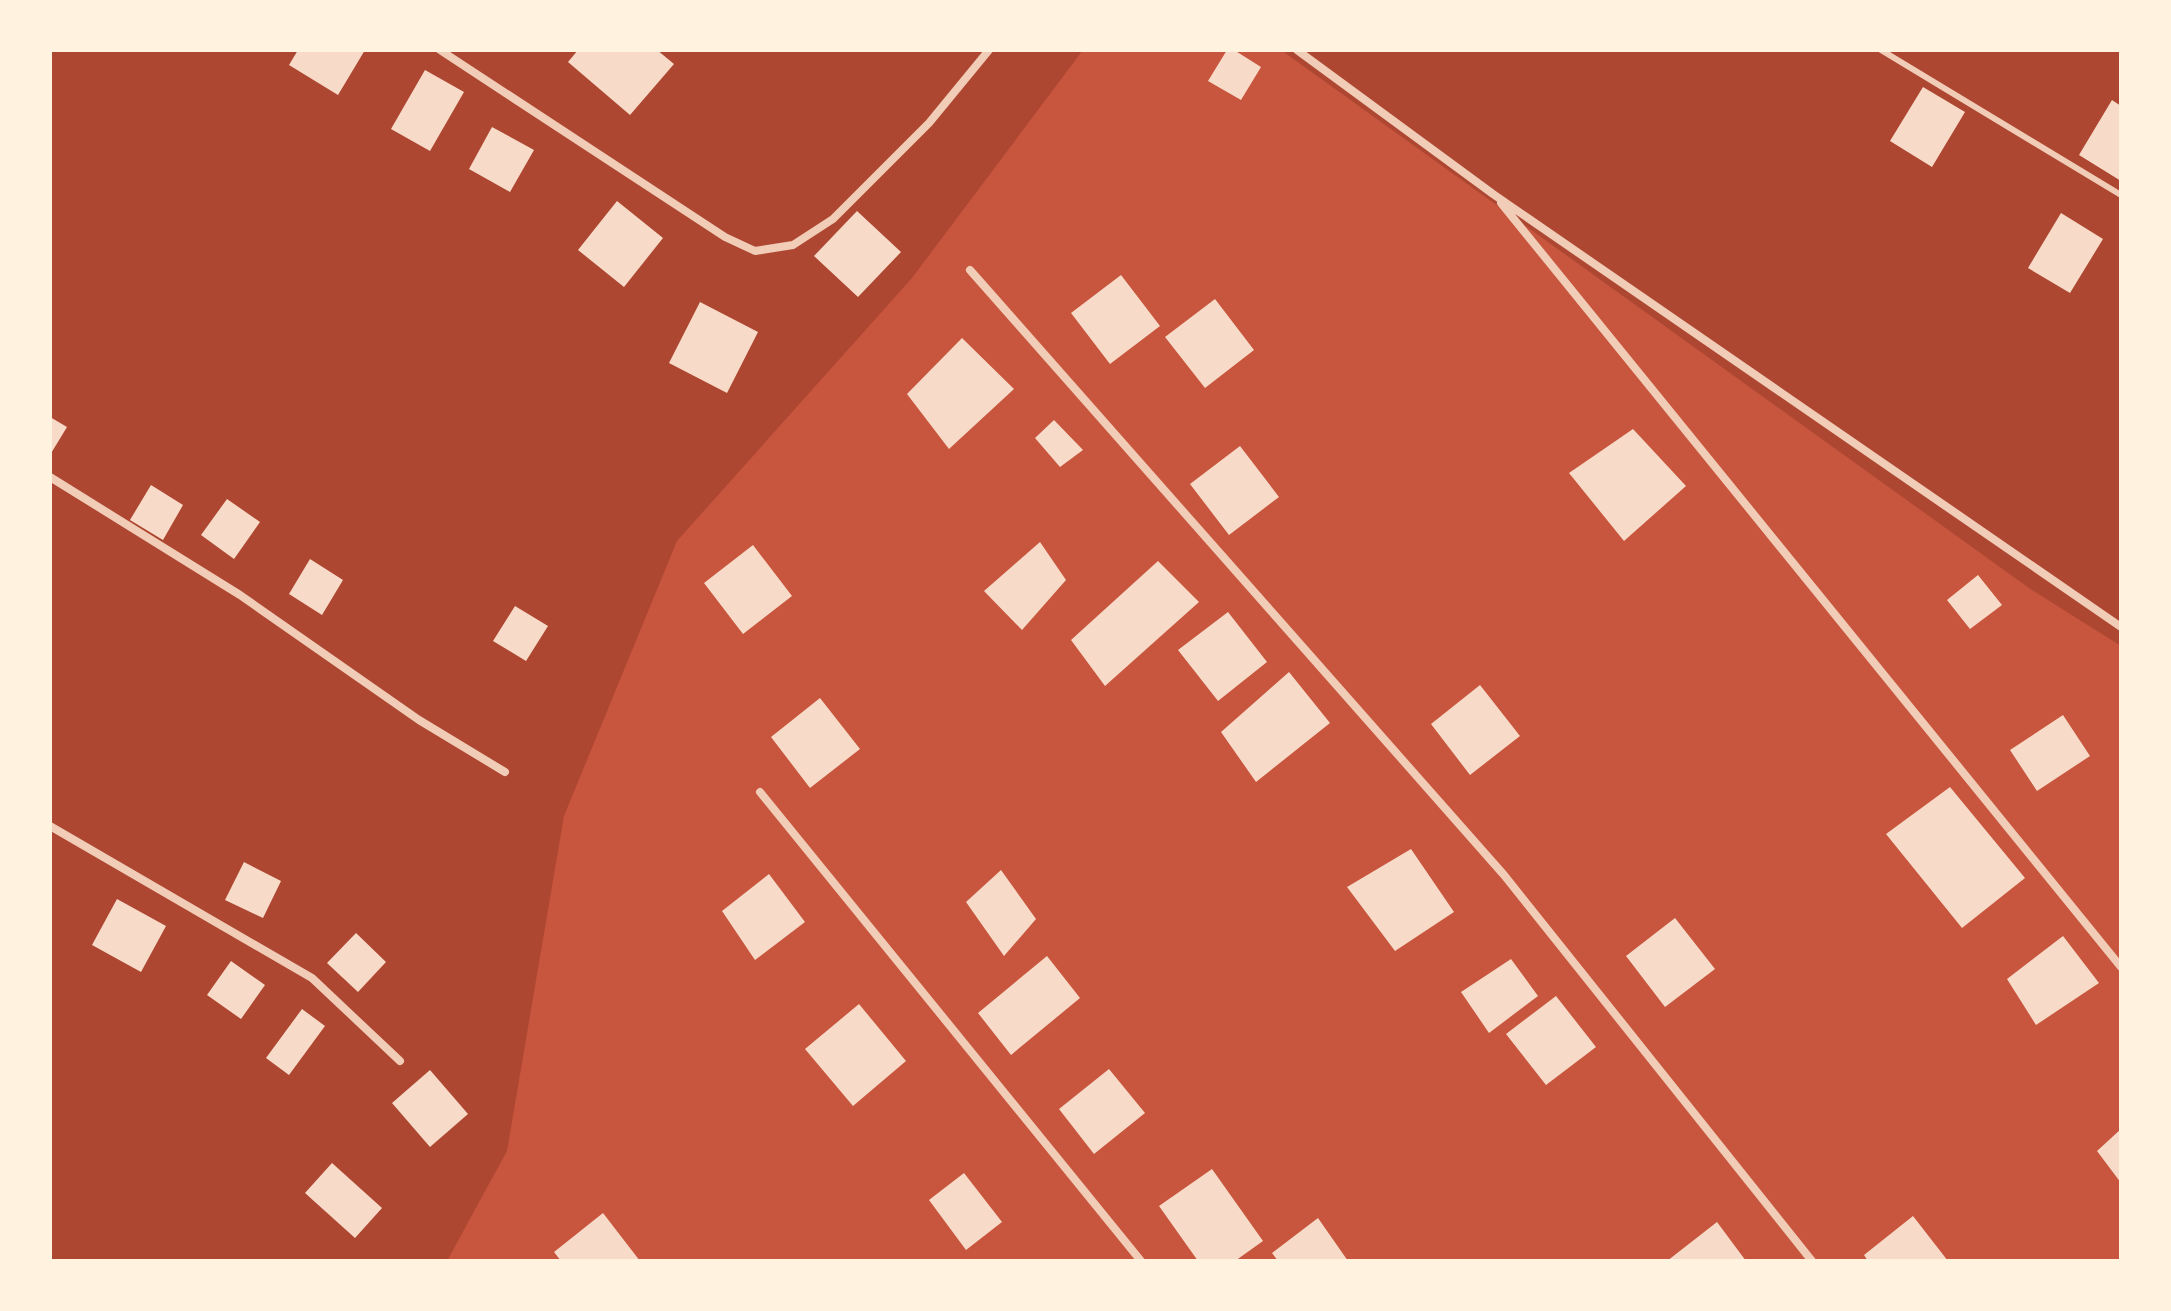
<svg xmlns="http://www.w3.org/2000/svg" width="2171" height="1311" viewBox="0 0 2171 1311" font-family="'Fira Sans Condensed',sans-serif">
  <style>
    .green { fill: #ae4732 }
    .building { fill: #f7dbc8 }
    .lines { fill: none; stroke-linecap: round; stroke-linejoin: round }
    .service { stroke: #f1ccb7; stroke-width: 6 }
    .minor { stroke: #f1ccb7; stroke-width: 8 }
  </style>
  <rect width="100%" height="100%" fill="#c8553d"/>
  <path class="green" d="M50,50H1083L912,278L677,541L564,816L507,1151L447,1261H50Z
    M1281,50H2121V646L2029,588Z"/>
  <path class="building" d="M298,50H365L338,95L289,65Z
    M578,50H657L674,64L630,115L568,62Z
    M1227,50H1234L1261,67L1241,100L1208,81Z
    M425,70L464,92L430,151L391,129Z
    M1923,87L1965,112L1932,167L1890,141Z
    M2112,100L2121,106V181L2079,155Z
    M492,127L534,150L510,192L469,169Z
    M617,201L663,238L624,287L578,250Z
    M857,211L901,252L858,297L814,256Z
    M2061,213L2103,239L2070,293L2028,268Z
    M1121,275L1160,326L1110,364L1071,313Z
    M1215,299L1254,350L1205,388L1165,337Z
    M700,302L758,332L727,393L669,363Z
    M962,338L1014,389L949,449L907,394Z
    M50,417L67,427L50,455Z
    M1054,420L1083,450L1060,467L1035,438Z
    M1633,429L1686,486L1624,541L1569,473Z
    M1240,446L1279,497L1229,535L1190,484Z
    M151,485L183,505L163,540L130,520Z
    M227,499L260,522L234,559L201,535Z
    M1040,542L1066,580L1022,630L984,591Z
    M753,545L792,596L743,634L704,583Z
    M310,559L343,580L322,615L289,594Z
    M1158,561L1199,602L1105,686L1071,640Z
    M1978,575L2002,605L1970,629L1947,600Z
    M515,606L548,626L526,661L493,641Z
    M1228,612L1267,662L1218,701L1178,650Z
    M1289,672L1330,723L1256,782L1221,732Z
    M1480,685L1520,736L1470,775L1431,724Z
    M820,698L860,749L810,788L771,737Z
    M2063,715L2090,756L2037,791L2010,750Z
    M1950,787L2025,878L1962,928L1886,834Z
    M1411,849L1454,912L1395,951L1347,887Z
    M244,862L281,881L263,918L225,900Z
    M1001,870L1036,919L1004,956L966,902Z
    M769,874L805,922L755,960L722,911Z
    M117,899L166,926L141,972L92,945Z
    M1675,918L1715,969L1665,1007L1626,956Z
    M356,933L386,962L358,992L327,963Z
    M2063,936L2099,983L2036,1025L2007,979Z
    M1047,956L1080,998L1011,1055L978,1013Z
    M1511,959L1538,996L1489,1033L1461,992Z
    M231,961L265,985L241,1019L207,995Z
    M1556,996L1596,1047L1546,1085L1506,1034Z
    M859,1004L906,1061L853,1106L805,1049Z
    M302,1009L325,1026L289,1075L266,1058Z
    M1109,1069L1145,1113L1094,1154L1059,1109Z
    M430,1070L468,1114L430,1147L392,1103Z
    M2121,1129V1183L2097,1151Z
    M332,1163L382,1208L355,1238L305,1193Z
    M1212,1169L1263,1241L1235,1261H1198L1159,1206Z
    M964,1173L1002,1222L966,1250L929,1200Z
    M603,1213L640,1261H561L554,1252Z
    M1913,1216L1948,1261H1868L1864,1255Z
    M1318,1218L1348,1261H1278L1272,1253Z
    M1717,1222L1746,1261H1667Z"/>
  <g class="lines">
    <path class="service" d="M1881,50L2121,195"/>
    <path class="minor" d="M440,50L725,237L755,251L793,245L833,219L929,123L989,50
      M1297,50L1493,194L2121,627
      M1501,203L2121,967
      M970,270L1504,875L1812,1261
      M50,477L240,595L419,720L505,772
      M760,792L1141,1261
      M50,826L312,978L400,1061"/>
  </g>
  <rect width="2171" height="1311" fill="none" stroke="#fff3e0" stroke-width="104"/>
</svg>
